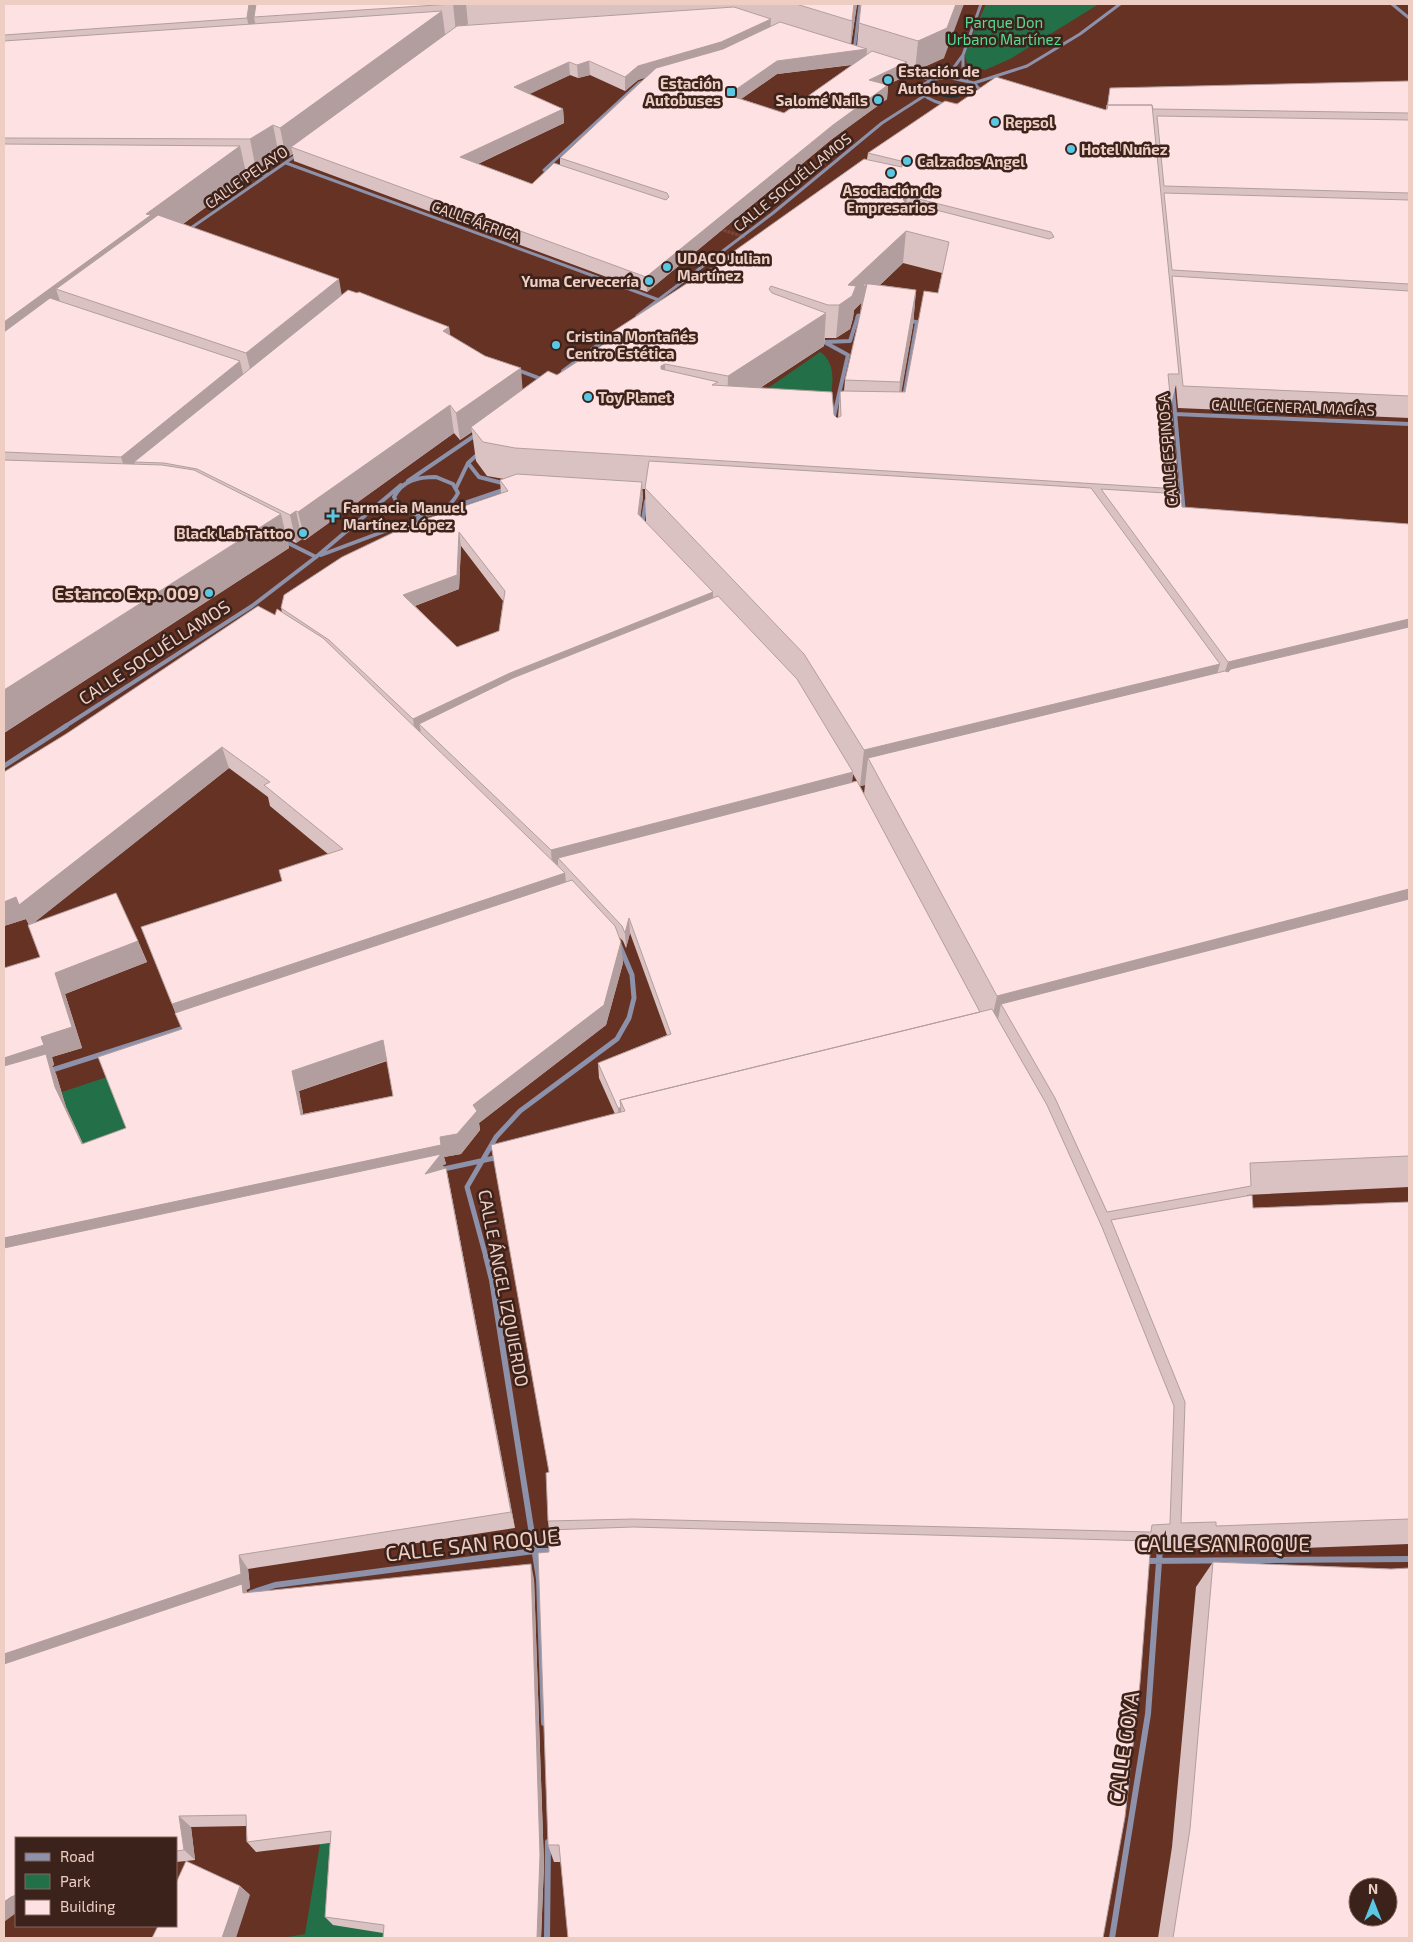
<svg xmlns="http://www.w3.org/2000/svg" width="1413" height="1942" viewBox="0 0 1413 1942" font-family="'Exo 2',sans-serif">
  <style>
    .green { fill: #237048 }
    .water { fill: #063540 }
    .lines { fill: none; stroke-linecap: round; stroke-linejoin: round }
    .street-tunnel { stroke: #7a493b; stroke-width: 3; stroke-dasharray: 3 1; stroke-linecap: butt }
    .street-far3 { stroke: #8d91a9; stroke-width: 3 }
    .street-far2 { stroke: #8d91a9; stroke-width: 4 }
    .street-far1 { stroke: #8d91a9; stroke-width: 5 }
    .street { stroke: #8d91a9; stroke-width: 6 }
    .wall { fill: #dac2c2; fill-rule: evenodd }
    .shaded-wall { fill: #b29e9e }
    .building { fill: #fee1e2; stroke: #b29e9e; fill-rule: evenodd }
    .poi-dot { fill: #59c8e4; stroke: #3b221b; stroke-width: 2 }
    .labels { text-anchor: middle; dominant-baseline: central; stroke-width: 5; stroke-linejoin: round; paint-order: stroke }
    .far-park-label { font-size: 15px; fill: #56dd95; stroke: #3b221b }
    .far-poi-label { font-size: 15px; font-weight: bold; fill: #eecdc3; stroke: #3b221b; text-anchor: start }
    .far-street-label { font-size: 15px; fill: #eecdc3; stroke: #3b221b }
    .poi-label { font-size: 18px; font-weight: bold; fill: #eecdc3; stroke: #3b221b; text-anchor: end }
    .street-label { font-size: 18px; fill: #eecdc3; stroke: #3b221b }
    .near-street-label { font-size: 21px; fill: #eecdc3; stroke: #3b221b }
  </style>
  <rect width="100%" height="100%" fill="#663223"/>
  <path class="green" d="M986,4H1099L1010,59L985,70L968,65L964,54Z
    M820,352C837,363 833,387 829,404L738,409Z
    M107,1077L135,1148L92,1164L66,1107L62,1092Z
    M339,1843L391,1934V1938H282L305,1934L320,1844Z"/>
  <path class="water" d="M946,84L964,88L966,93C956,100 944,99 934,91L937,87Z"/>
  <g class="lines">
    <path class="street-tunnel" d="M716,228L745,237"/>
    <path class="street-far3" d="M1392,4L1409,18
      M854,51L860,4
      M963,56V75L967,80
      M901,70L931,80
      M947,77L974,83L982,92C968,112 938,107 921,93V86L931,80Z
      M947,77L963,55L981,4
      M974,83L1027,66L1080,34L1120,4
      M286,163L659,300
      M552,173L544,170L639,83L645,81
      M240,174H269
      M188,230L298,154
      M637,316L773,213L882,123L924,96
      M857,317L858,315L866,316"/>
    <path class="street-far2" d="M825,342L850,341L858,316
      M826,343L848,355L833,420
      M515,369L544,380
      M563,371L610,336
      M1173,390L1184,514
      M904,397L917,322L906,321
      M1175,414L1409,424
      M468,463L479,477L506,484
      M436,477L453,484L458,493C446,518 407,525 394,497C403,480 418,477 436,477Z
      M408,481L477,434
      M456,488L468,463L479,453
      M453,507L506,489
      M642,525L646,501
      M284,541L316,557
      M321,555L425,516
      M64,727L252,606L316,557L401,485"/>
    <path class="street-far1" d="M4,766L66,726
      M49,1071L187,1027
      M439,1170L499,1157
      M486,1257L467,1187L496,1137L520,1111L617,1039L629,1018L634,998L632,975L619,944"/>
    <path class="street" d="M486,1256L492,1280L539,1579L544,1723
      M1144,1561L1409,1559
      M251,1593L275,1585L534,1551H553
      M547,1938L548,1842
      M1112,1938L1148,1714L1161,1534"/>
  </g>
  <path class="wall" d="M4,4H857L851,44L857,46L859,23L861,4L944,58L915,71L907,69L906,76L887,85H888L887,99L832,139L647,292L294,161L293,154L286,158L279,156L256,170H246L247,177L183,224L342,295L449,327L450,336L523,390L557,375L604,344L606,341V336L715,269L867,159L868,153L957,104L1106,110L1409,81V418L1178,408L1176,385L1171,404L1179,489L1178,494L1182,507L1409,524V1187L1247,1195V1196L1253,1208L1409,1202V1544L1199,1552L1200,1548L1166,1549V1530L1156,1549H1151L561,1862H554L548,1845L549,1530L548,1521L549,1472L615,1114L599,1078L598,1063L667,1035L630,933L626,948L623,941L619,937L623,963L606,1025L479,1123L480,1130L461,1154L444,1157L446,1164L443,1165L444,1169L446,1168L450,1187L515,1528L248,1569L250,1588L246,1590L248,1593L534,1579L544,1865L541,1938H383V1933L333,1925L325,1917L330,1843L256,1852L247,1842L246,1826L191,1827L195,1860L186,1861L240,1886L250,1895L186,1861L176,1862V1838H16L40,957L29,925L26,919L4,926V772L282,612L281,608L501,493L500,480L504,479L487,476L476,461L472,432L460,440L454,433L305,540L302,539L296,543L287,538L289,548L4,733ZM852,65L784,113L741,99L777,74ZM570,75L578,78L590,75L625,91L638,80L646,77L560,158V165L532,184L478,164L564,123L563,109L529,94ZM903,263L942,273L938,293L905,392H901L913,325L916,290L880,285ZM861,303V313L845,380L844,391L840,392L838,418H837L834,415L760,388L824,346L825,338H836L850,329L853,318L854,310ZM642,489H645L646,522L640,516L643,497ZM461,546L503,601L499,631L457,647L415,606L459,589ZM229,768L268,797L270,806L328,854L282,881L141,927L182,1029L126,1128L83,1144L66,1107L56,1074L52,1066L54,1065L52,1057L82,1048L65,994L147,962L138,941L32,924ZM853,774L857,781L852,782ZM865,785L864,794L860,786ZM387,1061L393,1096L303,1114L299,1091Z
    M1213,1562L1391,1569L1409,1938H1158L1172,1847L1196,1587Z"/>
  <path class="shaded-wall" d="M249,4H260L254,17L256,27L253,47L247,18Z
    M453,4H466L468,24L456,33Z
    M854,4H857L850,51L852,21Z
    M956,4H964L944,58L915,71L918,41Z
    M442,11L446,41L291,147L293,154L286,158L280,128Z
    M771,19L770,32L721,56L638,80L625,91V77L638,66Z
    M867,49L866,63L777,74L727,109L728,95L777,61Z
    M589,61L590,75L578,78L577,65Z
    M569,62L570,75L515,101L514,87Z
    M907,62L906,76L868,93L869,80Z
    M888,85L887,99L832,139L647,292L646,277L833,125Z
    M563,109L564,123L462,171L460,157Z
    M273,125L279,156L256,170L250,139Z
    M240,146L247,177L158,242L56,289L65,317L4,363V322L146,214Z
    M907,196L904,228L903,199Z
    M906,231L903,263L866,298L860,322L861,303L854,310L853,318L850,329L836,338L839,305L848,285Z
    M339,279L345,314L255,389L246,353Z
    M916,290L913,325L897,418L900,382Z
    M826,313L824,346L727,409L728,376Z
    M449,327L453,354L443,331Z
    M240,361L248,394L134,462L140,482L131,490L121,457Z
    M665,364L666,397L662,403L661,366Z
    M521,368L523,395L471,427L472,432L460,440L456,413Z
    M450,405L454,433L305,540L298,512Z
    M642,482L643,497L639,528L638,514Z
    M296,511L302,539L296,543L290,515Z
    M281,514L289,548L4,733V690Z
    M459,532L461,546L459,589L406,609L403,595Z
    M713,592V607L419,724L421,731L415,734L413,719L510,673Z
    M1409,619V650L1216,699L1228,662Z
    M1220,664L1209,701L868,758L865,785L860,786L864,750Z
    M222,747L229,768L30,926L26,919L4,926V902Z
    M853,772L851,788L558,858V865L552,866L551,850Z
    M565,873L567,894L180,1025L172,1004Z
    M1409,889V918L1001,1004L996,1029L989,1031L997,996Z
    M629,918L630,933L626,948L625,933Z
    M138,941L147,962L65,994L82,1048L52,1057L54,1065L52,1066L56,1074L66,1107L92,1163L4,1082V1058L41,1037L55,973Z
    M621,942L623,963L606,1025L479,1123L480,1130L461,1154L444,1157L446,1164L443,1165L445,1173L4,1259V1238L440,1137L473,1105Z
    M383,1040L388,1060L299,1091L307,1134L301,1115L292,1071Z
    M618,1108H621L622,1122L619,1123Z
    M446,1168L450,1187L515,1528L511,1512Z
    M239,1555L248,1569L250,1588L246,1590L251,1598L4,1672V1654Z
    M531,1564L534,1579L544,1865L541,1938H537Z
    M179,1816L191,1827L195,1860L184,1850Z
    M240,1886L250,1895L236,1938H222Z
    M16,1895V1913L4,1922V1902L11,1897Z"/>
  <path class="building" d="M4,4H249L247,18L4,35Z
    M256,4H452L254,17Z
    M796,4H854L852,21Z
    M861,4H956L947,28L918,41L859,23Z
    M734,7L771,19L721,42L638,66L625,77L589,61L577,65L569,62L514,87L563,109L460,157L532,184L554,163L666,200L669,197L667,193L560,158L656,68L723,49L780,22L867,49L777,61L728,95L784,113L872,51L907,62L869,80L888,85L833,125L646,277L291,147L457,26Z
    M442,11L280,128L273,125L250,139L4,138V41Z
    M996,77L1106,110L1107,105H1152L1179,374H1168L1179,489L515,448L483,442L471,427L548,371L557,375L604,344L610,337L606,336L709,269H715L716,264L864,159L902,167L901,161L868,153L945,101L957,104ZM907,196L1051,232L1054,237L1049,239L905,202L903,199ZM906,231L949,242L938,293L924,291L905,392L843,391L840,392L841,416L837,418L834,415L832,392L712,385L718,382L661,369V366L665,364L728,376L826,313L772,293L769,289L771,286L828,305H839L852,296L856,286L848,285Z
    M1409,81V113L1153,109L1152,105H1107V109L1110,88Z
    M1157,116L1409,120V193L1164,186Z
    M4,144L240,146L146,214L151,215L4,322Z
    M1164,193L1409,200V284L1172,270Z
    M158,215L339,279L246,353L56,289Z
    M1172,276L1409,291V396L1183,386Z
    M864,284H870L916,290L900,382L845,380L867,284L863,287Z
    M348,290L357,293L359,292L449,327L443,331L485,356L521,368L456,413L450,405L298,512L296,511L290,515L197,469L164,463L134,462Z
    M50,298L240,361L121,457L4,452V332Z
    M4,460L162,465L194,470L281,514L4,690Z
    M649,461L1091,488L1220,664L864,750L804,654L645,488Z
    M517,474L642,482L638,514L713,592L510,673L413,719L329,640L281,608L284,595L342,557L411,524L508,491L500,480ZM459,532L505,591L499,631L457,647L403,595L457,575Z
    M1101,489L1181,494L1182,507L1409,524V619L1228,662Z
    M718,596L797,679L853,772L551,850L419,724L513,678Z
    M258,606L275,615L277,609L323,638L565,873L172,1004L141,927L282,881L279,870L343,849L264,785L270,782L222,747L19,905L16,897L4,902V772L66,734Z
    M1409,627V889L997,996L868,758L1225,671L1228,672L1231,669Z
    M857,781L980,1012L620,1100L621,1108H618L598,1063L671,1034L629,918L625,933L622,926L558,858Z
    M572,880L615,926L621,942L604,1005L473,1105L477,1111L457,1134L440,1137L441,1145L4,1238V1066L46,1054L55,1087L82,1144L126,1128L98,1057L182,1029L175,1013ZM383,1040L393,1096L301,1115L292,1071Z
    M116,893L138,941L55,973L72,1027L41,1037L44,1045L4,1058V968L40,957L28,925Z
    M1409,899V1156L1250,1163L1251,1186L1107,1212L1055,1098L1001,1004Z
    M992,1009L1047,1105L1102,1227L1174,1406L1170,1524L1152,1525L1151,1532L633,1519L548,1521L546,1473L549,1472L491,1145L625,1111L620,1100Z
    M441,1154L425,1174L446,1168L511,1512L239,1555L241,1574L4,1654V1248Z
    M1252,1195L1253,1208L1409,1202V1519L1216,1526V1522L1181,1523L1185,1402L1111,1220Z
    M633,1527L1151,1541L1140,1683L1125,1817L1103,1938H568L559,1845H548L538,1553L549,1552L548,1530Z
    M1213,1562L1391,1569L1409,1568V1938H1173L1190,1829ZM1358,1887H1388V1917H1358Z
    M531,1564L540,1855L537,1938H383L384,1925L325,1917L331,1831L247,1842L246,1815L179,1816L184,1850L176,1851V1838H16V1895L11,1897L4,1902V1664L242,1584L243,1593Z
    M186,1861L240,1886L222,1938H152L158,1926H176V1883Z"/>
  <g class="poi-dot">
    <circle cx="888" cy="80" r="5"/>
    <rect x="726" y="87" width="10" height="10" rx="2.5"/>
    <circle cx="878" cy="100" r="5"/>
    <circle cx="995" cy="122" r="5"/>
    <circle cx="1071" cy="149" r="5"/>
    <circle cx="907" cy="161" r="5"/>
    <circle cx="891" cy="173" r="5"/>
    <circle cx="667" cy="267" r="5"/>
    <circle cx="649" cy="281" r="5"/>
    <circle cx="556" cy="345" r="5"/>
    <circle cx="588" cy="397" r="5"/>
    <path d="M330.5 508.5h5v5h5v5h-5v5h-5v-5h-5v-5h5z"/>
    <circle cx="303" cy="533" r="5"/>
    <circle cx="209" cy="593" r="5"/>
  </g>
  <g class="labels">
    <g class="far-park-label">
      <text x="1004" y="22">Parque Don<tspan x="1004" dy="17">Urbano Martínez</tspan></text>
    </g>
    <g class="far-poi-label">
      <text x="898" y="71">Estación de<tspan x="898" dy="17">Autobuses</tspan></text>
      <text x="721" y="83" text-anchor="end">Estación<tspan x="721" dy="17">Autobuses</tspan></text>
      <text x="868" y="100" text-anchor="end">Salomé Nails</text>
      <text x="1005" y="122">Repsol</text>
      <text x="1081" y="149">Hotel Nuñez</text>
      <text x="917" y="161">Calzados Angel</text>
      <text x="891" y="190" text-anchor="middle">Asociación de<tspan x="891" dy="17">Empresarios</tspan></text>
      <text x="677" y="258">UDACO Julian<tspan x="677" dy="17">Martínez</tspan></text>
      <text x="639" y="281" text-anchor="end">Yuma Cervecería</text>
      <text x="566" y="336">Cristina Montañés<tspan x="566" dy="17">Centro Estética</tspan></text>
      <text x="598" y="397">Toy Planet</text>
      <text x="343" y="507">Farmacia Manuel<tspan x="343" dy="17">Martínez López</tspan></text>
      <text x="293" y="533" text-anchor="end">Black Lab Tattoo</text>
    </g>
    <g class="far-street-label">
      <text transform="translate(246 177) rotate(-35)">CALLE PELAYO</text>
      <text transform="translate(792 182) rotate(-39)">CALLE SOCUÉLLAMOS</text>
      <text transform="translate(476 221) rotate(20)">CALLE ÁFRICA</text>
      <text transform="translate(1293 407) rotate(2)">CALLE GENERAL MACÍAS</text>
      <text transform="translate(1167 450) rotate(-95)">CALLE ESPINOSA</text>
    </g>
    <g class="poi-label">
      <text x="199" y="593">Estanco Exp. 009</text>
    </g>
    <g class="street-label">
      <text transform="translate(154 652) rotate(-33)">CALLE SOCUÉLLAMOS</text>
      <text transform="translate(504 1288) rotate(79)">CALLE ÁNGEL IZQUIERDO</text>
    </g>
    <g class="near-street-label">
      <text x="1223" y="1543">CALLE SAN ROQUE</text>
      <text transform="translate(472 1544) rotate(-6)">CALLE SAN ROQUE</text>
      <text transform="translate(1123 1748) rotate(-82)">CALLE GOYA</text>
    </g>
  </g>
  <rect width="1413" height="1942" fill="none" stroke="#eecdc3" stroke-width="10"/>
  <rect x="15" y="1837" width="162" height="90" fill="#3b221b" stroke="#83665e"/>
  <rect x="25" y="1853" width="25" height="8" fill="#8d91a9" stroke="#83665e"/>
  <text x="60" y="1862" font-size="15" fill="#eecdc3">Road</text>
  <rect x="25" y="1874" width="25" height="15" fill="#237048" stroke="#83665e"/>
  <text x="60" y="1887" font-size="15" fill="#eecdc3">Park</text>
  <rect x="25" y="1900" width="25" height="15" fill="#fee1e2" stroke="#83665e"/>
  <text x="60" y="1912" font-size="15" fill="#eecdc3">Building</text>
  <g transform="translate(1373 1902)"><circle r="24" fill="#3b221b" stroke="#83665e"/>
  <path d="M0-4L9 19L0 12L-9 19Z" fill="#59c8e4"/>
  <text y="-8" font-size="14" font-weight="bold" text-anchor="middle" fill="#eecdc3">N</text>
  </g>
</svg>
